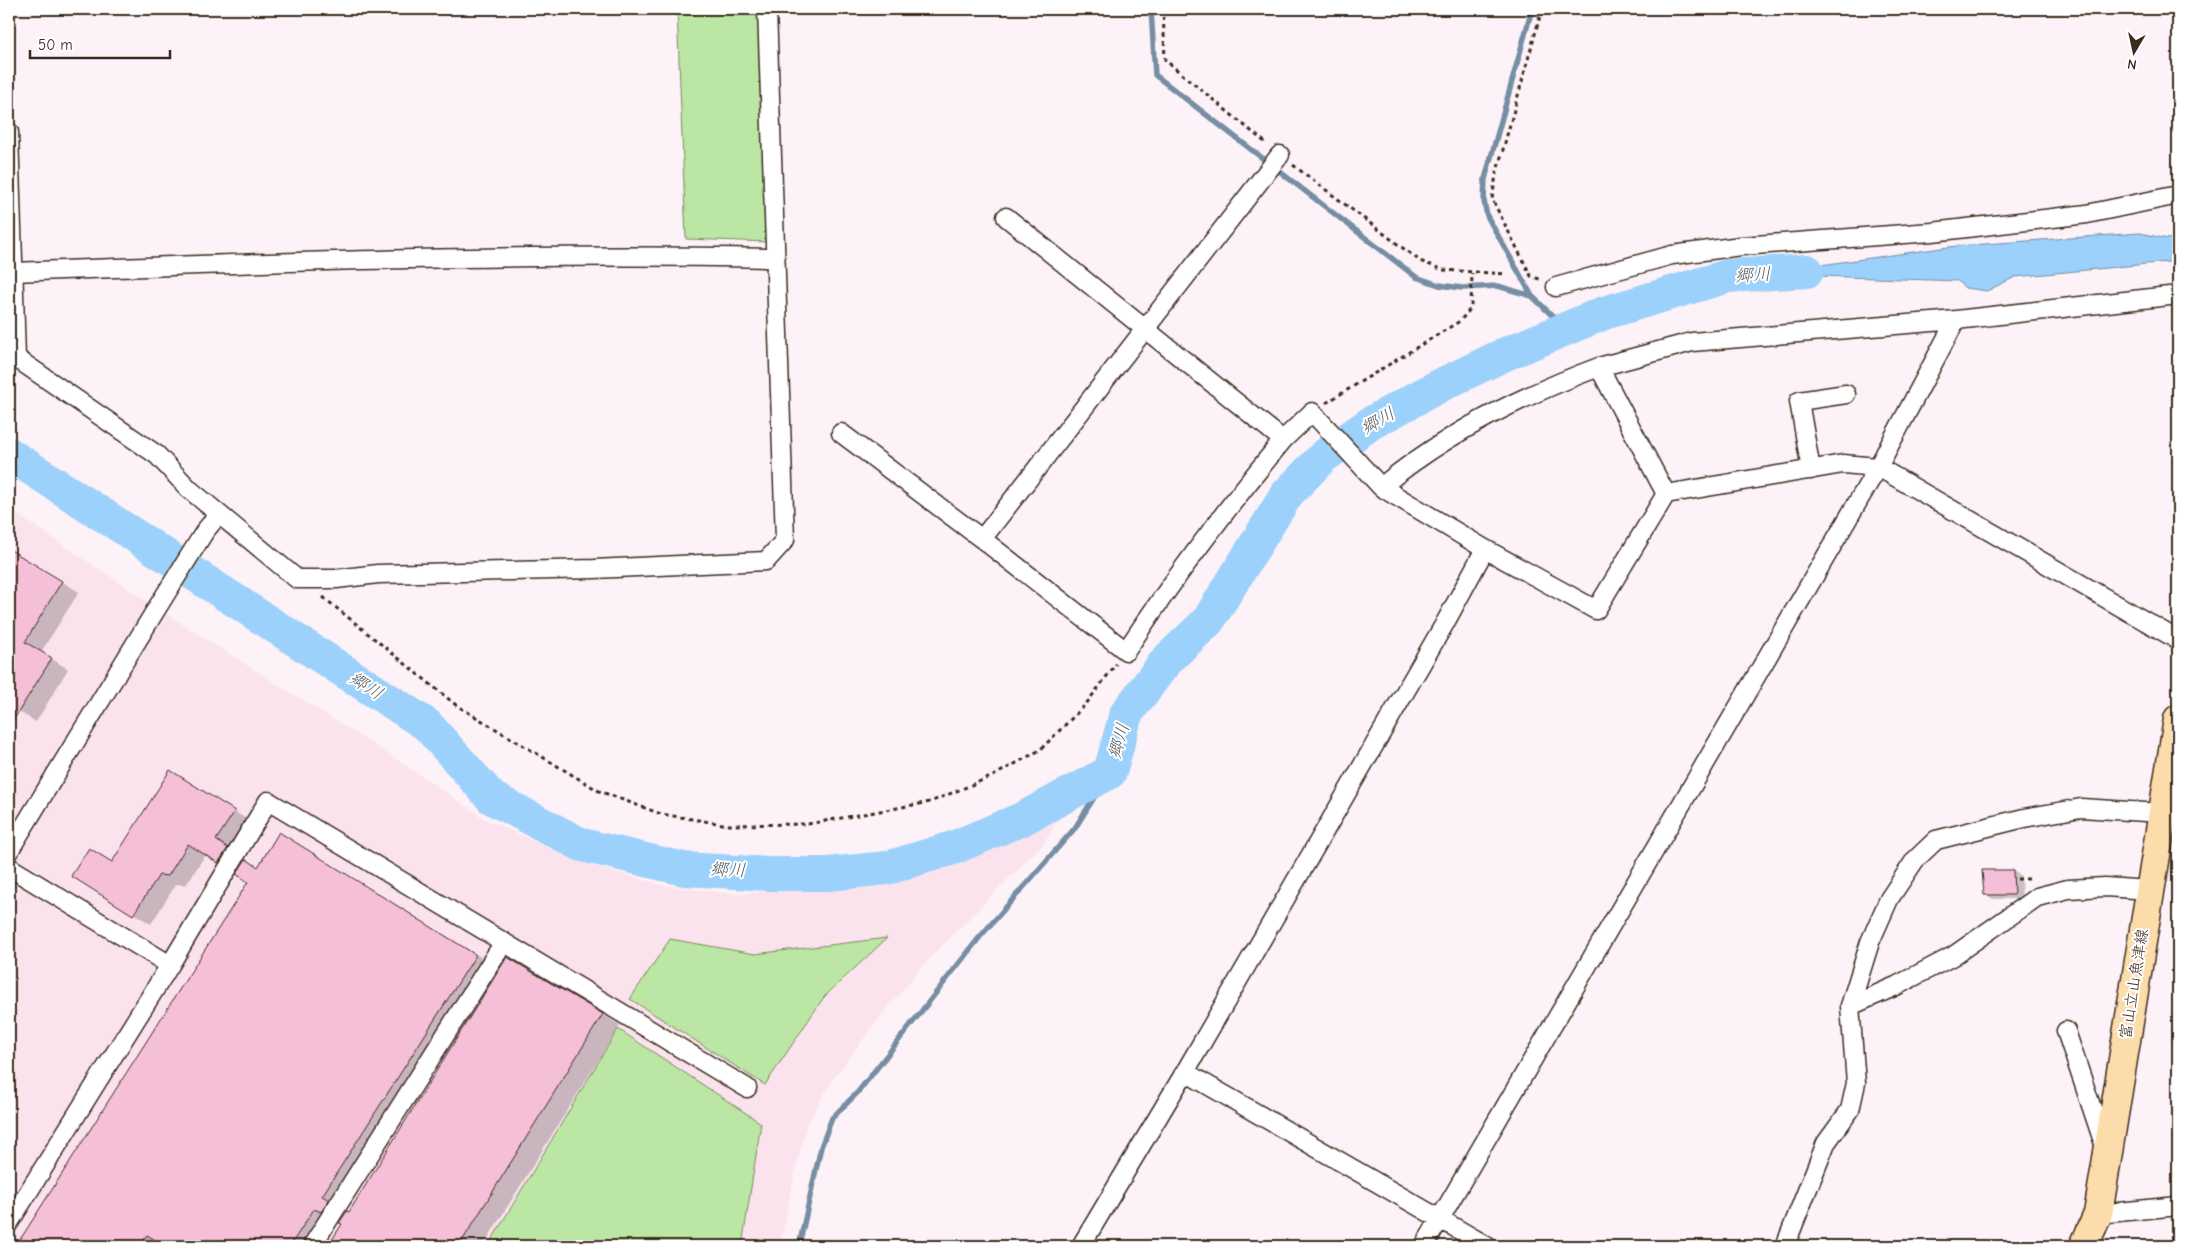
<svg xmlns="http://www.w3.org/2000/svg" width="2187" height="1255" viewBox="0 0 2187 1255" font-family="'Comic Neue','Klee One',sans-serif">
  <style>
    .built { fill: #fbe3ee }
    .green { fill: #bce6a3; stroke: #7c8860 }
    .water { fill: #9cd1fb; stroke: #758ea3 }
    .shadow { fill: #0003 }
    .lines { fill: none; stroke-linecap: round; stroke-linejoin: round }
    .stream { stroke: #758ea3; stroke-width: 5.5 }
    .river { stroke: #9cd1fb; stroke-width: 34 }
    .building { fill: #f6bfd8; stroke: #3b2a1e }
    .street-casing { stroke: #3b2a1e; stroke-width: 21 }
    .primary-casing { stroke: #3b2a1e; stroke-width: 31 }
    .path { stroke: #3b2a1e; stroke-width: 3; stroke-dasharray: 4 4; stroke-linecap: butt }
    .street { stroke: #fff; stroke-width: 18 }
    .primary { stroke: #fddcac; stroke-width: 28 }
    .labels { text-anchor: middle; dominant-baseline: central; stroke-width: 4; stroke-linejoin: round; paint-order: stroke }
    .street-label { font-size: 16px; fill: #3b2a1e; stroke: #fff }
    .water-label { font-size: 18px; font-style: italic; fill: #585c60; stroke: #fff }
  </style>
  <rect width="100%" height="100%" fill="#fdf2f7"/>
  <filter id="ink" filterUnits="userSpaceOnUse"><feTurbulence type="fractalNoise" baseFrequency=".02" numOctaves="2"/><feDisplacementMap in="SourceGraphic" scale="10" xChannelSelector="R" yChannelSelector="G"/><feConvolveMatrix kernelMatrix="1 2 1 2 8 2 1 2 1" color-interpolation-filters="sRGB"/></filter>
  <g filter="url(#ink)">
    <path class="built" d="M9,509L177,621L398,760L485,819L584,863L662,885L737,894L839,885L945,863L1063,813L1044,843L927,961L879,1019L835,1076L807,1124L795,1172L780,1246H9Z"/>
    <path class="green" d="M677,9H758L769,242L686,239Z
      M887,938L824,997L765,1085L630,999L670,939L755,954Z
      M618,1029L761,1123L742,1246H488Z"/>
    <path class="water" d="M2140,233L2168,239L2178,236V261L2015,277L1987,291L1965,288L1958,281L1791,275L1735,277L1956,246Z"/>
    <path class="shadow" d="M9,549L79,592L41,652L68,669L36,722L9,706Z
      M188,782L251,822L233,851L244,859L236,872L206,854L186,885L176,884L151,924L73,876L113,863Z
      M297,844L493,965L339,1207L345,1211L338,1221L332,1218L314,1246H168L164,1244L163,1246H17L259,868Z
      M2013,871L2021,876L2022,899H1993L1985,895Z
      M525,968L620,1025L483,1246H330L350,1214Z"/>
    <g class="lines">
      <path class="stream" d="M1151,9L1155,75L1416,277L1439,285L1462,288L1498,286L1532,296
        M1532,9L1485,179L1484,201L1487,216L1532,296L1566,329
        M799,1246L821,1147L832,1118L858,1092L979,938L1075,828L1110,772"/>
      <path class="river" d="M9,454L427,725L492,798L582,845L684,869L769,874H828L887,868L953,848L1022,819L1110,772L1126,714L1166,661L1208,621L1287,494L1324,456L1371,423L1439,386L1503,355L1604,313L1728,276L1807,271"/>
    </g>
    <path class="building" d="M9,549L62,581L25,642L52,658L9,727Z
      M170,770L235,811L216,840L228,848L218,863L188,844L168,876L159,875L133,915L71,876L89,848L112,862Z
      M279,832L476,955L322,1196L329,1200L321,1212L314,1209L290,1246H165L147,1235L140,1246H16L248,882L236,874L246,859L258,867Z
      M1982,870H2013L2014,895H1984Z
      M507,957L603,1014L459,1246H328L342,1224L339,1223L347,1211L349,1212Z"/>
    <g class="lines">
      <defs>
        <path id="street" d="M9,132L16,358L157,455L189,489L297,579H336L378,574L594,569L766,561L785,540L767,9
          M1006,217L1283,440L1312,412L1381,487L1485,549L1596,610L1666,494L1843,464L1878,467L2178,640
          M15,272C268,262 521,253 774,258
          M1556,287L1672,255L1741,246L1932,232L2087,214L2178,195
          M1956,320L2178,295
          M841,433L982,539L1280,155
          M1811,470L1799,401L1846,394
          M1381,487C1446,433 1521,396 1599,367L1666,494
          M982,539L1126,651C1175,576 1226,509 1283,440
          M9,851L157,608L205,531L219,514
          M9,867L170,965L268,801L747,1088
          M1850,1006L1896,986L1953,956L2037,897L2068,889L2105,887L2149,890
          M2066,1031L2106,1150
          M1185,1072L1487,1246
          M2098,1214L2178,1206
          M9,1223L170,965
          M312,1246L504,942
          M1081,1246L1185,1072L1445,623L1485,549
          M1424,1246L1878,467L1956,320L1692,342L1599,367
          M1785,1246L1826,1143L1850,1110L1856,1083L1850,1006L1870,942L1889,899L1915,860L1936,840L2024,818L2081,808L2162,813"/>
        <path id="primary" d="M2084,1246L2098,1214L2178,719"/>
      </defs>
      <use href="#street" class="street-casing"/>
      <use href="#primary" class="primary-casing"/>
      <path class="path" d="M1163,9L1165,60L1267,144
        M1542,9L1496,175L1492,199L1531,276L1542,280
        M1293,165L1420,261L1443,270L1506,274
        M1326,403L1460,321L1471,308L1472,273
        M323,597L456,705L599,791L661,814L729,825L808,824L930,802L993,776L1040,750L1086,704L1116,664
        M2017,879H2031"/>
      <use href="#street" class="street"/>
      <use href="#primary" class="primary"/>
    </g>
  </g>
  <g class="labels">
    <g class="street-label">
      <text transform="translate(2134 984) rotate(-81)">富山立山魚津線</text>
    </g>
    <g class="water-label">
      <text transform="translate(1753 275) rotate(-3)">郷川</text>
      <text transform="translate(1378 421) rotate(-30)">郷川</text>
      <text transform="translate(366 686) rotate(33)">郷川</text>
      <text transform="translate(1119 741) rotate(-74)">郷川</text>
      <text transform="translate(728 870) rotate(2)">郷川</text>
    </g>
  </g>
  <rect width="2187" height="1255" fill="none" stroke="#fff" stroke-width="30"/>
  <rect x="15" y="15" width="2157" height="1225" fill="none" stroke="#3b2a1e" stroke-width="2" filter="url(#ink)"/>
  <g transform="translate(2134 52) rotate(189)" stroke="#ffffff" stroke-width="4" paint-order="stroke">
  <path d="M0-4L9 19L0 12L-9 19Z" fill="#3b2a1e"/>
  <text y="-8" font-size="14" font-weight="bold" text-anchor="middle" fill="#3b2a1e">N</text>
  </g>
  <path d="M30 50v8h140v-8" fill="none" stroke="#3b2a1e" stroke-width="2.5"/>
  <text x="38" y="50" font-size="15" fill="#3b2a1e" stroke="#ffffff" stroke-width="4" paint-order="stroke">50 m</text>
</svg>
